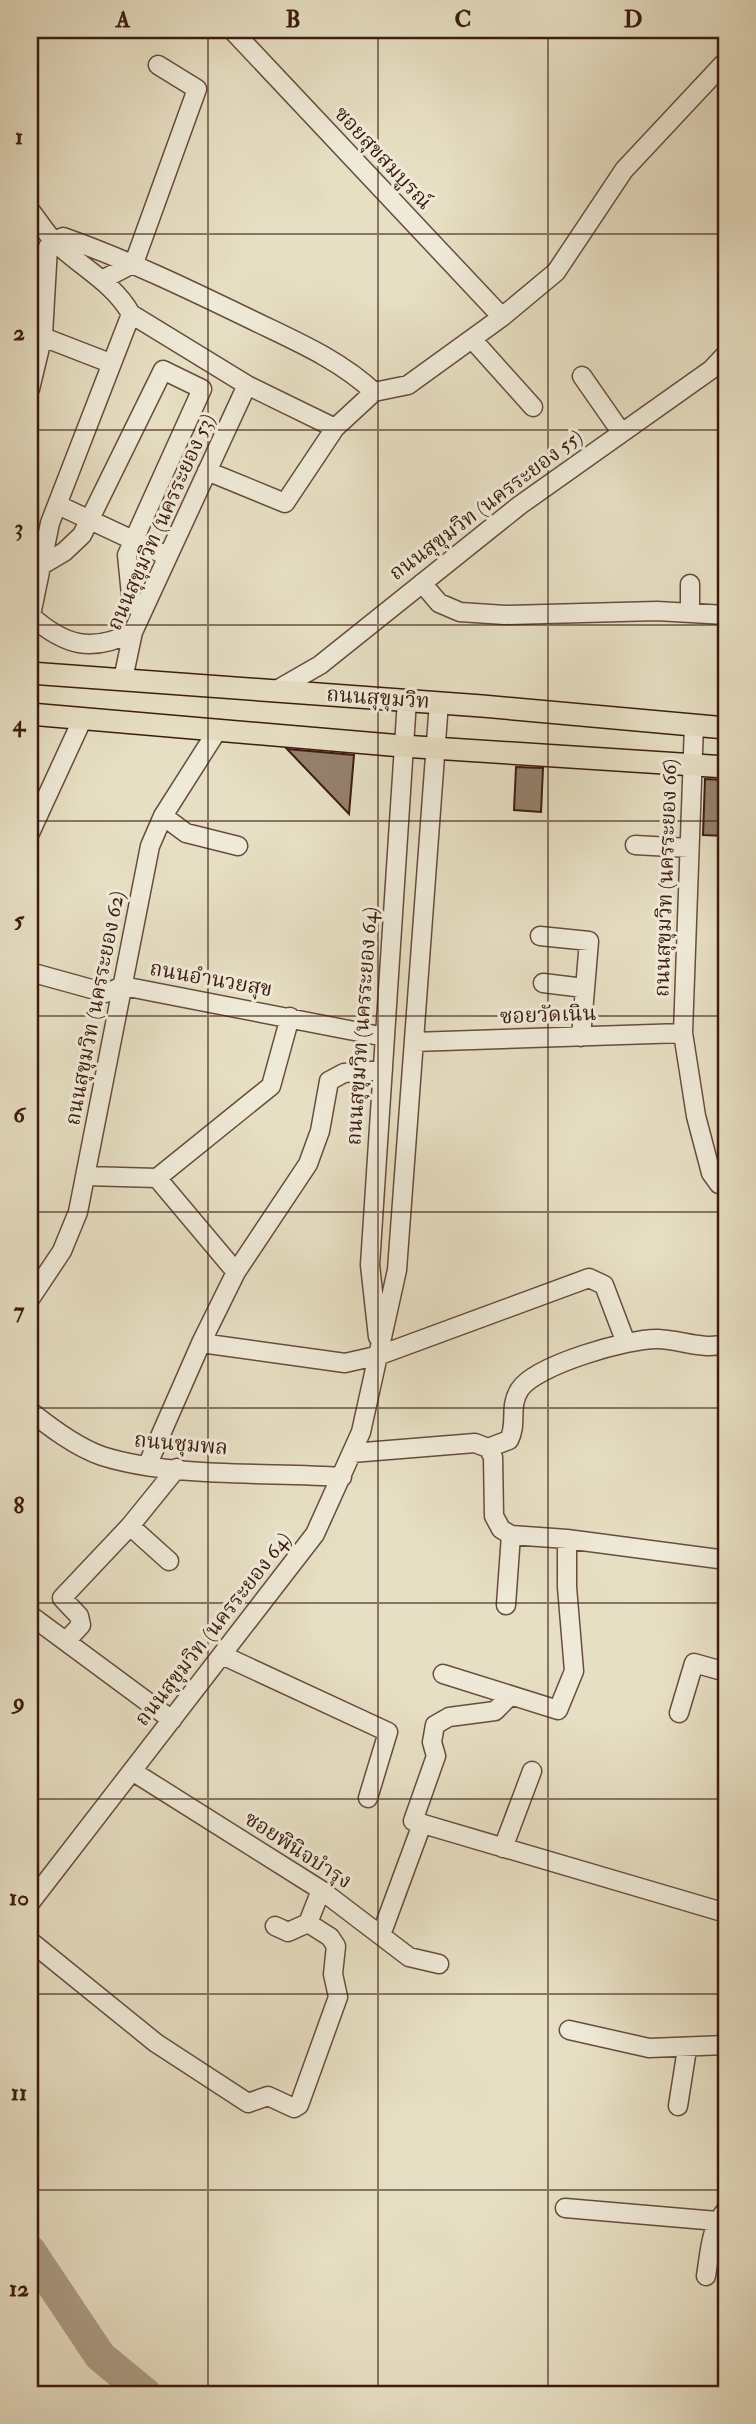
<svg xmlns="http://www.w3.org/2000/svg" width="756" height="2424" viewBox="0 0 756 2424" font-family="'IM FELL Double Pica','Noto Serif Thai',serif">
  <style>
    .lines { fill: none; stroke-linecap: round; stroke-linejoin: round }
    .river { stroke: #ad9c86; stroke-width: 32 }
    .building { fill: #95816d; stroke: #3d1b10; stroke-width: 2 }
    .minor-casing { stroke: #684c3d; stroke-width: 21 }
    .major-casing { stroke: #3d1b10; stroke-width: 24 }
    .minor { stroke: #efead8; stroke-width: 18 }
    .major { stroke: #e7dfc3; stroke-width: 21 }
    .grid { fill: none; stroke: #3d1b10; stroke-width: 2; stroke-opacity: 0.55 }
    .labels { text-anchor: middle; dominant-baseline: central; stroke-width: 6; stroke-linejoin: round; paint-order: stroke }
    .street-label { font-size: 21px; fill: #3d1b10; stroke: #efead8 }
    .neatline { fill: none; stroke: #3d1b10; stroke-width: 2.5 }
    .grid-label { font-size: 23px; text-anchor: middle; font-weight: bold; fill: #3d1b10 }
  </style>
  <rect width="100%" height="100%" fill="#e7dfc3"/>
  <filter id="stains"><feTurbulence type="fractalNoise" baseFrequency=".00286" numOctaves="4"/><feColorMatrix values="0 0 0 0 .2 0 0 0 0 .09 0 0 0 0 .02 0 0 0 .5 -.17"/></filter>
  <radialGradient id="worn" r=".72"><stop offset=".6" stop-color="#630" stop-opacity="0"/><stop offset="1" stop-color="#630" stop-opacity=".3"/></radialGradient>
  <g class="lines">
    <path class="river" d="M30,2251L100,2356L146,2394"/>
  </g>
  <path class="building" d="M287,749L354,755L349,814Z
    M516,767L543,768L541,812L514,810Z
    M705,779L726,780V836L703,835Z"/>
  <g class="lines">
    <defs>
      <path id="minor" d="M232,30L502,317
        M30,210C38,220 45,232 54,241C79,266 113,282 131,314L247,385L335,428
        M102,280L134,263L197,89L158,65
        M30,332L110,363
        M472,339L533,407
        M582,376L621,432
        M30,389L43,335L48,247L63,237C128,260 188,289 250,319C293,340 339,359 374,392
        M207,471L285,503L335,428L374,392L408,385L502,317L556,272L624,170L726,61
        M58,505L167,556
        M42,565L64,552L82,535L163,370L202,389L127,555L131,595L141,614
        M422,583L439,603L460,612L505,615L657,611L726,615
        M690,613V584
        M31,616C65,646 92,653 133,632
        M30,620L50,523L131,314
        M123,679L133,632L247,385
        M273,692L320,665L520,505L712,369L726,354
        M694,725L683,1033L696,1116L711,1173L719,1184H726
        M163,816L186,833L238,846
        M30,833L83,718
        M635,845L689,848
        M540,936L589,941L581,1037
        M30,972L106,993L123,986L385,1037
        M543,983L584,988
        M414,1042L683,1033
        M86,1176L157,1178L271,1086L290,1017
        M157,1178L236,1272
        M30,1299L62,1251L78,1212L150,846L163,816L217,731
        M378,1337L370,1265L407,700
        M201,1343L345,1363L380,1355L589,1278L604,1285L626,1343
        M30,1411C51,1428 76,1447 102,1456C171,1478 269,1472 342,1477
        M488,1448L493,1457L494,1516L501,1529L511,1535L567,1539L726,1560
        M488,1448L509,1440C518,1423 508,1407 520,1389C536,1365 629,1338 658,1339C683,1340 701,1350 726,1344
        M352,1453L475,1443L488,1448
        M147,1466L201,1343L236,1272L308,1164L320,1131L329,1081L344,1073L383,1070
        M130,1526L169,1561
        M506,1605L511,1535
        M30,1615L172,1720
        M66,1641L81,1625L79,1616L62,1598L130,1526L177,1468
        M222,1655L388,1732L368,1798
        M443,1674L558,1710L574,1671L567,1587V1539
        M509,1697L495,1711L449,1717L435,1725L432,1742L436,1756L413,1821L726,1913
        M679,1713L694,1663L726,1672
        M132,1771L321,1890L409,1957L439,1964
        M503,1848L532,1771
        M30,1903L315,1534L361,1432L397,1270L439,702
        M275,1926L288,1932L308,1923
        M381,1935L422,1824
        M30,1941L156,2043L248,2103L268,2096L294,2108L299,2105L338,1997L333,1974L336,1946L330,1937L308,1923L321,1890
        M569,2030L649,2048L726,2045
        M678,2106L687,2049
        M565,2208L717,2221
        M706,2276C710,2252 710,2229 726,2210"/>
      <path id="major" d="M30,673L482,706L726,728
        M30,714L402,746L726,767"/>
    </defs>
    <use href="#minor" class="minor-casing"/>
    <use href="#major" class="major-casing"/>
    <use href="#minor" class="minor"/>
    <use href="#major" class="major"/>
  </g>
  <path class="grid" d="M208,30V2394M378,30V2394M548,30V2394M30,234H726M30,430H726M30,625H726M30,821H726M30,1016H726M30,1212H726M30,1408H726M30,1603H726M30,1799H726M30,1994H726M30,2190H726"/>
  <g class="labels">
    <g class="street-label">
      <text transform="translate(383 158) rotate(47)">ซอยสุขสมบูรณ์</text>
      <text transform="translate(486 505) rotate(-37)">ถนนสุขุมวิท (นครระยอง 55)</text>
      <text transform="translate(161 522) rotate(-66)">ถนนสุขุมวิท (นครระยอง 53)</text>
      <text transform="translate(378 698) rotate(4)">ถนนสุขุมวิท</text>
      <text transform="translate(666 878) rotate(-88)">ถนนสุขุมวิท (นครระยอง 66)</text>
      <text transform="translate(211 979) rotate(10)">ถนนอำนวยสุข</text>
      <text transform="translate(95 1008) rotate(-79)">ถนนสุขุมวิท (นครระยอง 62)</text>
      <text transform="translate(548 1015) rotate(-2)">ซอยวัดเนิน</text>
      <text transform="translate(362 1026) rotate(-86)">ถนนสุขุมวิท (นครระยอง 64)</text>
      <text transform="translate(181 1444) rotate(5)">ถนนชุมพล</text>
      <text transform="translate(213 1629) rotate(-52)">ถนนสุขุมวิท (นครระยอง 64)</text>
      <text transform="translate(298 1850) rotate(33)">ซอยพินิจบำรุง</text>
    </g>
  </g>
  <rect width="756" height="2424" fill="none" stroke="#e7dfc3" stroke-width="77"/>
  <rect x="38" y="38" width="680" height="2348" class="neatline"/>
  <g class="grid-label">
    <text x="123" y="27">A</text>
    <text x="293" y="27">B</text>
    <text x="463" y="27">C</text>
    <text x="633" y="27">D</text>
    <text x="19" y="144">1</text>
    <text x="19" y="340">2</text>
    <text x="19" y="535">3</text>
    <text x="19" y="731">4</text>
    <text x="19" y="927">5</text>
    <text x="19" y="1122">6</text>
    <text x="19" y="1318">7</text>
    <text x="19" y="1513">8</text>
    <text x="19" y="1709">9</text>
    <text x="19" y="1905">10</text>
    <text x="19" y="2100">11</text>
    <text x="19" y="2296">12</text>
  </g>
  <rect width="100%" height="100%" filter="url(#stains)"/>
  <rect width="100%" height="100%" fill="url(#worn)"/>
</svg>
